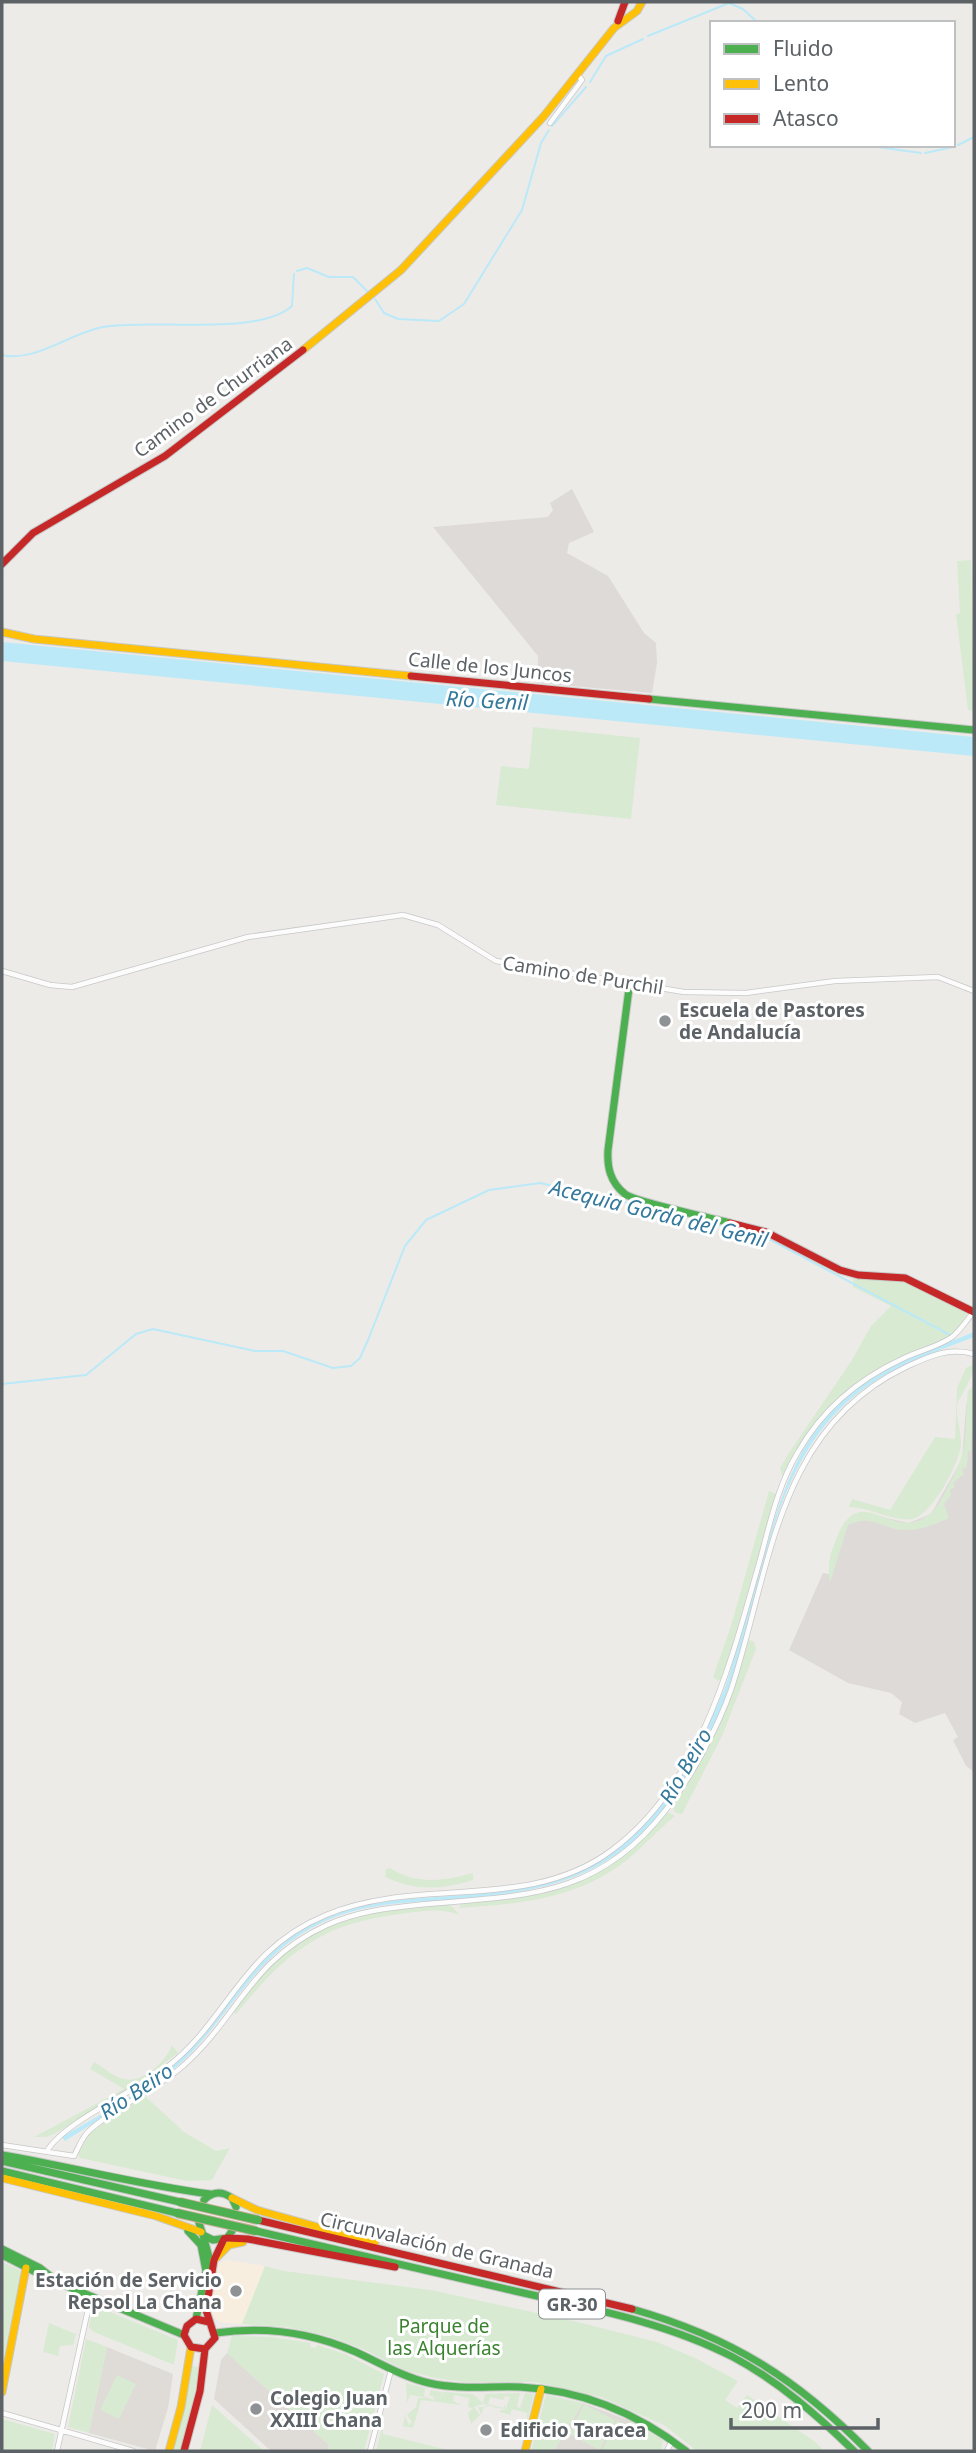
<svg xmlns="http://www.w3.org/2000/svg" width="976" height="2453" viewBox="0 0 976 2453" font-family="'Noto Sans',sans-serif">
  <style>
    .commercial { fill: #f7eee0 }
    .industrial { fill: #dddad8 }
    .education { fill: #dfdbd7 }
    .green { fill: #d8ead2 }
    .water { fill: #bbe9f8 }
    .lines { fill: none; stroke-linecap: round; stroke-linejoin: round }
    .stream { stroke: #bbe9f8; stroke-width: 2 }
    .street-casing { stroke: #c7c8c7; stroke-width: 6 }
    .fast-casing { stroke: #c7c8c7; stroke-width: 9 }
    .slow-casing { stroke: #c7c8c7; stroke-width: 9 }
    .jam-casing { stroke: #c7c8c7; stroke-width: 9 }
    .street { stroke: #fcfcfc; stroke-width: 4.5 }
    .fast { stroke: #4caf50; stroke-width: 7 }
    .slow { stroke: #ffc107; stroke-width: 7 }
    .jam { stroke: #c62828; stroke-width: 7 }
    .fast-bridge-casing { stroke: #c5ad94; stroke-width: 10; stroke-linecap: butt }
    .fast-bridge { stroke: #4caf50; stroke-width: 8 }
    .poi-dot { fill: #8f9294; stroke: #fff; stroke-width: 2.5 }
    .labels { text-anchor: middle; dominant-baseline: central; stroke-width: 6; stroke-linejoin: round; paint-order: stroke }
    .shield { fill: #fff; stroke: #8d9194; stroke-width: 2 }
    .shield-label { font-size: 18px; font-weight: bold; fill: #5c6266 }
    .street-label { font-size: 19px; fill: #5c6266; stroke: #fff }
    .poi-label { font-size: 19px; font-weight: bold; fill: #5c6266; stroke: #fff; text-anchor: start }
    .park-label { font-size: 19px; fill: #3a822f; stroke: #fff }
    .water-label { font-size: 21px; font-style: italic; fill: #34799c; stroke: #fff }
  </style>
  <rect width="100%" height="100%" fill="#edebe8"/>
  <path class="commercial" d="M227,2260L265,2266L242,2324L219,2322L210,2312L218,2264Z"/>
  <path class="industrial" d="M572,489L594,532L569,543L567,553L608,576L644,633L656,643L657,663L652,693L537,683L538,656L433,527L548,517L553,510L550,503Z
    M974,1381V1772L966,1766L953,1740L958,1737L945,1713L915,1723L899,1714L902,1702L891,1693L848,1683L789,1650L823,1573L829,1574L844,1523L860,1512L909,1523L931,1514L962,1459L966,1407Z"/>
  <path class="education" d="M107,2347L173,2374L168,2408L155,2451L89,2433Z
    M227,2353L329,2445L328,2451H271L214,2399L221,2360Z
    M583,2403L630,2421L612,2451H554Z"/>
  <path class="green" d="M971,560L974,711L968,710L956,615L960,613L957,561Z
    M533,727L640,738L631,819L496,805L501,766L529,769Z
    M860,1277L900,1279L969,1312L953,1335L893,1360L845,1392L802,1440L783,1477L780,1468L789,1453L852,1360L871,1326L891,1306L853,1287V1278Z
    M974,1364C974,1375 963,1392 958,1402C954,1412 962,1433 961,1445C959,1464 932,1515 912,1519C893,1522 870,1507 849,1507L852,1499L890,1510L935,1437L955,1439L957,1388L966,1368Z
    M974,1386L971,1451H968L967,1467L962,1469L964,1474L953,1483L955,1487L950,1490L951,1495L944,1504L949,1518C935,1524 922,1530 906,1530C881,1530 873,1513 848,1525L830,1583C827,1564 830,1554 837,1537C860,1481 889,1539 924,1518C935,1512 941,1500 947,1489C972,1443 963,1437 968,1390Z
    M769,1491L776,1494L723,1678L718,1681L713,1677L731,1626Z
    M749,1640L754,1642L756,1649L722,1736L682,1814L676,1813L671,1807L733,1691Z
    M668,1812L675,1816C658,1830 644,1846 627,1860C578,1899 519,1904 459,1908L461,1903C556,1896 601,1882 668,1812Z
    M390,1868C417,1885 444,1881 473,1873V1880C441,1890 415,1891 385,1877L386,1869Z
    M447,1904L452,1906L459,1915C439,1907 421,1912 400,1914C319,1924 285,1954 236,2014L230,2010C241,1997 252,1982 264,1969C313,1918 381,1910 447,1904Z
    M172,2045L178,2053L129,2090L54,2134L46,2137H34L124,2089L90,2069L94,2062C103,2067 114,2077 124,2079C143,2084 167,2060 172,2045Z
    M145,2096L184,2132L216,2151L230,2148L212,2180L187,2181L80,2158L78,2154L91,2130Z
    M2,2262L21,2271L2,2366Z
    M265,2266L284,2271L431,2290L578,2322L657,2342L695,2358L738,2381L725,2400L737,2408L747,2395L814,2441L824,2451H697L664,2425L601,2397L535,2382H466L435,2378L405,2370L361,2348L328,2336L287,2327L242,2324Z
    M93,2305L178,2340L174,2365L94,2332L89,2327Z
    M49,2323L76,2334L73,2345L60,2346L58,2356L43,2352Z
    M232,2336L271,2337L311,2343L310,2347L316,2348L317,2345L345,2354L384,2374L364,2451H328L329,2445L227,2353Z
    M86,2339L107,2347L89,2433L68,2427Z
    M192,2366L201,2367L181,2451H174Z
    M117,2375L136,2384L119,2419L100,2410Z
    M406,2383L425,2388L424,2396L435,2401L433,2397L438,2398L429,2395L431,2390L442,2392L440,2399L443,2392L473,2394L483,2403L485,2394L520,2393L517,2407L520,2408L525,2393L534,2394L527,2422V2413L512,2409L510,2415L500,2412V2410H505L510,2397L505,2396L503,2400L490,2397L488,2404L503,2408L505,2404V2409L484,2406L481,2415L478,2407H495L483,2404L474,2407L480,2415L471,2424L468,2413L473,2408L468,2407L469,2398L454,2395L453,2401L462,2405L421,2400L413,2428L403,2426L407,2404L405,2416L409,2425L412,2422L407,2415L416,2407L418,2398H428L410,2395L407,2403Z
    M546,2395L583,2403L554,2451H531Z
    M584,2404L615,2420L600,2450L569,2434Z
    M212,2405L264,2451H200Z
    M2,2419L55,2434L52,2451H2Z
    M617,2420L627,2426L630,2421L663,2440L661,2451H602Z
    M383,2424V2434L452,2451H376Z"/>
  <path class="water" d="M2,642L974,737V756L2,661Z
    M974,1332V1337C936,1352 895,1365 862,1390C768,1459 765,1588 728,1690C715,1727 692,1768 670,1800C609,1887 528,1894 432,1901C394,1903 358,1906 323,1922C257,1953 236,2006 189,2055C154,2090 107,2114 65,2141L62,2137C104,2112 150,2089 185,2054C226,2012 251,1959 304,1929C353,1900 407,1899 463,1895C578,1887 636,1859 691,1755C705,1730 719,1705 728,1679C740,1639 751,1600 762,1561C784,1485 802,1423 872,1378C903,1358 940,1346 974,1332Z"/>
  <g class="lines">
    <path class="stream" d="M648,36L729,3L743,9L758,23
      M590,82L606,56L643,39
      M552,126L586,87
      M863,145L921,153
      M958,145L974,137
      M925,153L953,147
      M297,271L307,268L329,277H353L369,293
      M375,299L384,313L398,319L439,321L464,304L522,210L541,143L549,130
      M2,355C34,363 70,333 103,327C148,318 258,337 292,306L294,274
      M2,1384L86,1375L136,1334L153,1329L255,1351H283L333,1368L351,1366L360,1358L368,1340L405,1246L426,1220L489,1190L540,1183L686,1216L767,1238L950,1335"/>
    <defs>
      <path id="street" d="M550,123L582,80L577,74
        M2,971L50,985L72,987L248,937L403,915L438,925L496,961L684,992L746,993L835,981L938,977L974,991
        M2,2145L74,2156C79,2147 82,2136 91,2129C119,2105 155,2090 183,2066C239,2016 250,1960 327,1925C356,1912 386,1908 417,1905C518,1895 595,1901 665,1811C690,1780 718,1727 731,1690C771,1569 776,1429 906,1367C930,1356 948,1347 974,1354
        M47,2151C65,2121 135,2092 167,2067C230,2018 241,1950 326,1915C418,1876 528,1913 612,1850C702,1783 731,1661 760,1560C770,1523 778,1485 798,1452C822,1410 859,1379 902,1359C918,1351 938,1347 952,1337C960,1331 967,1319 974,1312
        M2,2413L133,2451
        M57,2451L91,2296
        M370,2451L391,2370
        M667,2451L672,2440"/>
      <path id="fast" d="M649,699L974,730
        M630,981L608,1150C607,1167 610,1182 625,1194C635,1202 712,1218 730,1223
        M2,2155C72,2167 140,2185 210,2194
        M2,2161L180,2202
        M2,2171L177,2213
        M204,2200C213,2191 222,2191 232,2198L236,2207
        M199,2223L203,2235L213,2240L227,2238L232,2231
        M188,2231L201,2245L206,2271
        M256,2231C342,2251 428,2271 515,2291C589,2308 665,2322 733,2357C778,2381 817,2415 854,2451
        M2,2249L40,2268L54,2279
        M2,2255L45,2277L184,2335
        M632,2309C731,2337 796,2378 868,2451
        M196,2319L209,2257L203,2235
        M215,2333C263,2326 311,2332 356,2352C380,2363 403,2377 429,2383C459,2390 490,2386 520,2387C582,2390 637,2413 686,2451"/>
      <path id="slow" d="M303,350L401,270L544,116L614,28L637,11L642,2
        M2,632L34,639L411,676
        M2,2178L156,2216L201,2232
        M232,2198L257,2210L375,2243
        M214,2260L229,2245L243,2242
        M2,2392L26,2268
        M169,2451L181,2407L191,2347
        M525,2451L541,2389"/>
      <path id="jam" d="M618,21L625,2
        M2,564L33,533L165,456L303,350
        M411,676L649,699
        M730,1223L766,1232L840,1270L858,1275L905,1278L974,1312
        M258,2220L632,2309
        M227,2238L248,2239L395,2267
        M209,2322L196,2319L187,2326L184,2335L191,2347L205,2349L215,2338L206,2310L214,2260L224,2239
        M184,2451L200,2391L205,2349"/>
    </defs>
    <use href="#street" class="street-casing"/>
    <use href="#fast" class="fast-casing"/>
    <use href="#slow" class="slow-casing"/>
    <use href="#jam" class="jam-casing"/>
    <use href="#street" class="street"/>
    <use href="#fast" class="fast"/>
    <use href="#slow" class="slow"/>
    <use href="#jam" class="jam"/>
    <defs>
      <path id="fast-bridge" d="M180,2202L258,2220
        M177,2213L256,2231"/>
    </defs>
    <use href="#fast-bridge" class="fast-bridge-casing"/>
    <use href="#fast-bridge" class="fast-bridge"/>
  </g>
  <g class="poi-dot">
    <circle cx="665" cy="1021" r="7"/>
    <circle cx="236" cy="2291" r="7"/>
    <circle cx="256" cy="2409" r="7"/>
    <circle cx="486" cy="2430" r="7"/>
  </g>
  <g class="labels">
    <rect class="shield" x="539" y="2289.5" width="66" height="29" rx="5"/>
    <g class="shield-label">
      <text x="572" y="2304">GR-30</text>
    </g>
    <g class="street-label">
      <text transform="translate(213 397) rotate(-36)">Camino de Churriana</text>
      <text transform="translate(490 667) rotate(6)">Calle de los Juncos</text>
      <text transform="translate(583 975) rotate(9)">Camino de Purchil</text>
      <text transform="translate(437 2245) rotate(13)">Circunvalación de Granada</text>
    </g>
    <g class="poi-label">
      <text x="679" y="1010">Escuela de Pastores<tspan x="679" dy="22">de Andalucía</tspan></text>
      <text x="222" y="2280" text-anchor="end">Estación de Servicio<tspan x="222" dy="22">Repsol La Chana</tspan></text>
      <text x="270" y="2398">Colegio Juan<tspan x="270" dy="22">XXIII Chana</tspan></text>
      <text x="500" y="2430">Edificio Taracea</text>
    </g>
    <g class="park-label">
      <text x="444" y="2326">Parque de<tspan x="444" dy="22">las Alquerías</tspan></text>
    </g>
    <g class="water-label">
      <text transform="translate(487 700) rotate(3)">Río Genil</text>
      <text transform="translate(659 1213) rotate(14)">Acequia Gorda del Genil</text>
      <text transform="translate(685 1766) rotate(-60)">Río Beiro</text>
      <text transform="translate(136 2091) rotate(-34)">Río Beiro</text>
    </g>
  </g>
  <rect width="976" height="2453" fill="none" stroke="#5c6266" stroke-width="7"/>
  <rect x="710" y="21" width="245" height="126" fill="#ffffff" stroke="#bec0c2" stroke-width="2"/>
  <rect x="724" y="44" width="35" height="10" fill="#4caf50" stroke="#bec0c2" stroke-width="2"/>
  <text x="773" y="56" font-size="21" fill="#5c6266">Fluido</text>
  <rect x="724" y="79" width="35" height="10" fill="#ffc107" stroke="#bec0c2" stroke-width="2"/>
  <text x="773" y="91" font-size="21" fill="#5c6266">Lento</text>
  <rect x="724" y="114" width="35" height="10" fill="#c62828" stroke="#bec0c2" stroke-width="2"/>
  <text x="773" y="126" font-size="21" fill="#5c6266">Atasco</text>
  <path d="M731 2418v10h147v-10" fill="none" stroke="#5c6266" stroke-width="3.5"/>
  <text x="741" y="2418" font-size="21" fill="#5c6266" stroke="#ffffff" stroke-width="5" paint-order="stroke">200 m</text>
</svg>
